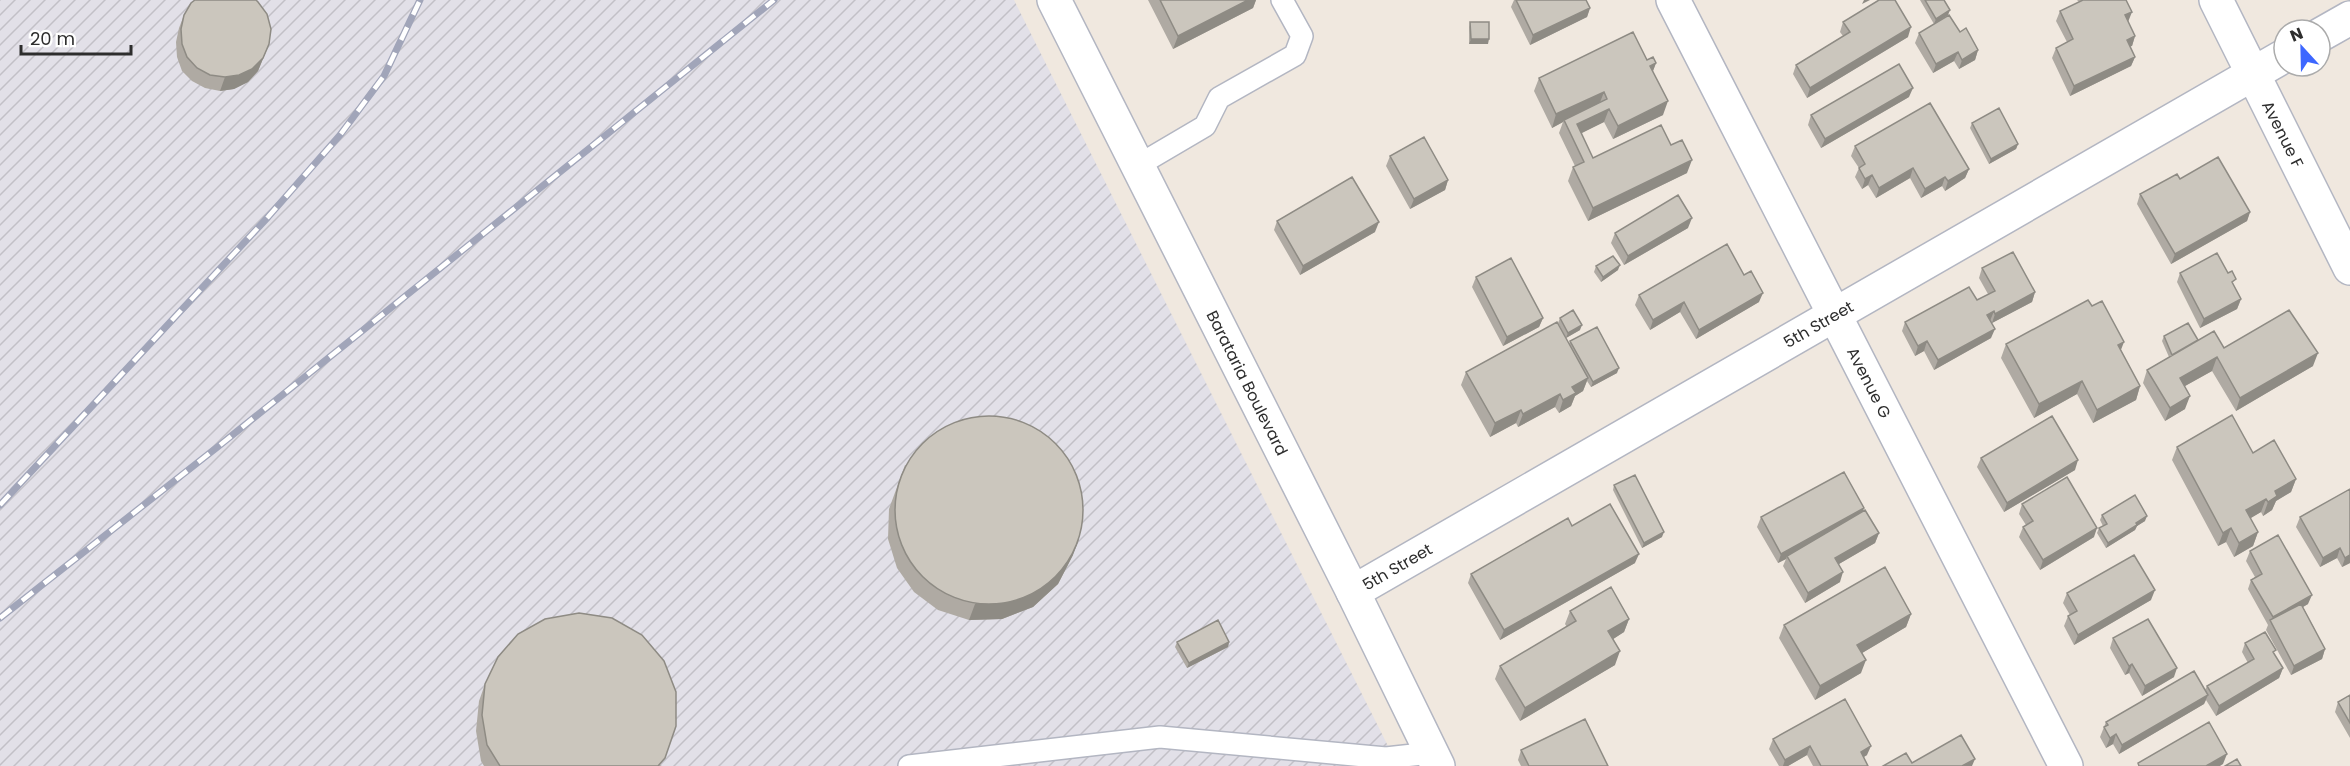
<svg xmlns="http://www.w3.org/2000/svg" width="2350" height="766" viewBox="0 0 2350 766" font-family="Poppins,sans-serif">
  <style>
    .industrial { fill: url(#industrial-furrows) }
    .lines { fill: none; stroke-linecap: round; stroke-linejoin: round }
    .lane-casing { stroke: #b3b6c2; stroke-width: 24 }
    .street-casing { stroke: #b3b6c2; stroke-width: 36 }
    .secondary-casing { stroke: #b3b6c2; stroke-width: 36 }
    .lane { stroke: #fff; stroke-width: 21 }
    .street { stroke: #fff; stroke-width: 33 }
    .secondary { stroke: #fff; stroke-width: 33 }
    .rail-casing { stroke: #a1a5b9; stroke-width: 7 }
    .rail { stroke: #fff; stroke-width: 4.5; stroke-dasharray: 14; stroke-linecap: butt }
    .wall { fill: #afaaa3 }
    .shaded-wall { fill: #8e8b84 }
    .building { fill: #cbc6bd; stroke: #8e8b84; stroke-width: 1.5 }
    .labels { text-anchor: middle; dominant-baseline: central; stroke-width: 4.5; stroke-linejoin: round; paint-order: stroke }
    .street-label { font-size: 16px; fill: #2d2d2d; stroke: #fff }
  </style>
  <defs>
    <pattern id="industrial-furrows" width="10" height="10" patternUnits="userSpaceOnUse" patternTransform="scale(1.5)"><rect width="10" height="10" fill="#e2e0e8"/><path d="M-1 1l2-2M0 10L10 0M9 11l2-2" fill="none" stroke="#c2c0c7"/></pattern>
  </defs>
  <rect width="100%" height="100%" fill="#f0e8df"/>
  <path class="industrial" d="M0,0H1014L1398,766H0Z"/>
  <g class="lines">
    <defs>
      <path id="lane" d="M1137,166L1205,126L1219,98L1295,55L1302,36L1282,0
        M909,766L1160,737L1386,758L1431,753"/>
      <g id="street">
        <path id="s1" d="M1673,0L2066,766"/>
        <path id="s2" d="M2216,0L2350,268"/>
        <path d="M2320,35L2350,18"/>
        <path id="s3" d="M1353,592L2284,56"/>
      </g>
      <g id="secondary">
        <path id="s4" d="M1054,0L1353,592L1438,766"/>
      </g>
    </defs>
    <use href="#lane" class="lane-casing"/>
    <use href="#street" class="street-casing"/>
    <use href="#secondary" class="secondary-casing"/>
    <use href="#lane" class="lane"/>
    <use href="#street" class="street"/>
    <use href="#secondary" class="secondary"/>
    <defs>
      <path id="rail" d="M0,505L268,217L340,135L384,76L420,0
        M0,618L220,445L774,0"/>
    </defs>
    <use href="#rail" class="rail-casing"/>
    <use href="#rail" class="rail"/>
  </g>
  <path class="wall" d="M1148,0H1256L1253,8L1173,49Z
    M1514,0H1586L1590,8L1587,17L1530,45L1511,7Z
    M1920,0H1944L1948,15L1934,24Z
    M2077,0H2126L2128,22L2135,36L2132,46H2130L2135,57L2131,66L2070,96L2052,58L2056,48L2067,42L2056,21L2060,11L2079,2Z
    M184,15L269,44L258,71L248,82L234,89L220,91L205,88L192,81L182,71L177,57L176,42L179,28Z
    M1470,22L1488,44H1469V27Z
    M1843,22L1908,37L1807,98L1793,74L1796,65L1843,36L1840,32Z
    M1960,32L1978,50L1975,60L1959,69L1954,61L1933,73L1915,43L1919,33Z
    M1647,60L1656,63L1653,71L1663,115L1613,139L1604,122L1581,133L1593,158L1671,145L1687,173L1588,221L1568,181L1573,167L1575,166L1559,133L1563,122L1552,128L1534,91L1539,78Z
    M1909,97L1821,148L1808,125L1811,115Z
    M1972,123L2018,144L2016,149L1989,164L1970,128Z
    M1855,146L1969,169L1965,178L1945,191L1942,186L1921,198L1910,178L1876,198L1868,185L1862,189L1855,177L1859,168L1851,156Z
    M1390,156L1448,180L1445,190L1410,209L1386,166Z
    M2180,179L2250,212L2247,221L2171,264L2137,204L2140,194Z
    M1277,221L1375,232L1300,275L1274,230Z
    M1688,228L1624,265L1611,243L1615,233Z
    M1596,266L1618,270L1601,282L1594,272Z
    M1982,268L2035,292L2032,302L1992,323L1991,338L1934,370L1924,351L1915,356L1902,331L1905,322L1977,300L1988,294L1979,278Z
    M2180,273L2234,286L2241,299L2237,309L2200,328L2177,282Z
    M1744,275L1759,302L1696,339L1680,312L1650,330L1635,305L1639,295Z
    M1476,277L1543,318L1539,327L1503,346L1472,287Z
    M1560,318L1580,330L1566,338L1558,323Z
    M2164,336L2198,340L2224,348L2313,366L2236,411L2212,371L2185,386V409L2165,421L2143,383L2147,370L2169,357L2162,341Z
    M1570,341L1617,373L1591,387L1587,381L1583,391L1575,396L1571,406L1559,413L1555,407L1518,427L1516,423L1490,437L1461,385L1466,372L1569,344Z
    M2006,344L2121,350L2140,386L2136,400L2093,423L2077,394L2034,418L2001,358Z
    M2177,447L2253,453L2296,479L2291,492L2276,501L2272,510L2263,516L2261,512L2250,518L2258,532L2253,546L2234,557L2226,542L2218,546L2172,460Z
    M1981,458L2075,470L2004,512L1977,467Z
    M905,465L1073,555L1058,584L1033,607L1002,619L969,620L938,610L914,592L897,568L888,539L889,509Z
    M1614,485L1662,537L1642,548L1613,490Z
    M2350,489V563L2342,567L2337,558L2320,567L2296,527L2300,517Z
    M2022,504L2094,537L2040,570L2019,537L2023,527L2026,525L2019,514Z
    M1863,511L1879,533L1875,543L1839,564L1840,582L1805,603L1783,566L1786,559L1778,563L1757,527L1761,517Z
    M2102,515L2145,521L2137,526L2135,530L2106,548L2097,533L2099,528L2103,526L2100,520Z
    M1572,526L1635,563L1500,640L1468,583L1471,574Z
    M2250,551L2308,604L2303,607L2325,649L2322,659L2291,675L2266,630L2268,625L2248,589L2251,580L2255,577L2246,561Z
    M2067,593L2151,600L2074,645L2064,626L2068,616L2070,615L2063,603Z
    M1570,611L1629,619L1624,632L1613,639L1615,665L1520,721L1495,679L1500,666L1567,627L1565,624Z
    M1911,614L1906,627L1862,653L1861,673L1815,700L1779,638L1784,625Z
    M2113,638L2174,677L2142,696L2129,673L2125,675L2110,648Z
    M1177,642H1229L1228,647L1187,668L1175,647Z
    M2245,643L2274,654L2283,668L2279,678L2216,716L2206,700L2204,704L2119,754L2113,744L2106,748L2100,737L2106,722L2205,690L2207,686L2248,663L2242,652Z
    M485,684L662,766H484L481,761L476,731L479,701Z
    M2350,695V738L2335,712L2338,702Z
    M1773,739L1867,755L1864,757L1868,766H1813L1807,755L1788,766H1779L1769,749Z
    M1521,750L1608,766H1521L1518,760Z"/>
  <path class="shaded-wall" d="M1248,0H1256L1253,8L1173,49L1178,36Z
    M1864,0H1870L1862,4Z
    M1590,8L1587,17L1530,45L1533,35Z
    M1950,10L1948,15L1934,24L1936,19Z
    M2132,12L2128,22L2125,15Z
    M1911,27L1908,37L1807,98L1810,88Z
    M2135,36L2132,46L2123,49L2127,40Z
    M1471,39H1489L1488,44H1469Z
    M269,44L258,71L248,82L234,89L220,91L225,77Z
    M1978,50L1975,60L1959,69L1962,60Z
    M1958,52L1954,61L1933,73L1936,64Z
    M2135,57L2131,66L2070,96L2074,86Z
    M1656,63L1651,76L1650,66Z
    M1913,88L1909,97L1821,148L1825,139Z
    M1604,92L1599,105L1564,120L1563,122L1552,128L1556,114Z
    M1668,101L1663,115L1613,139L1618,126Z
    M1609,109L1604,122L1572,138L1577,124Z
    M2018,144L2016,149L1989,164L1991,159Z
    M1692,160L1687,173L1588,221L1593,208Z
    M1913,168L1910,178L1876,198L1879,188Z
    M1969,169L1965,178L1945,191L1948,181Z
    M1872,175L1868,185L1862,189L1865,179Z
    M1945,177L1942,186L1921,198L1925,189Z
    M1448,180L1445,190L1410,209L1414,199Z
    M2250,212L2247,221L2171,264L2175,254Z
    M1692,218L1688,228L1624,265L1628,256Z
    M1379,222L1375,232L1300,275L1303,266Z
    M1620,265L1618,270L1601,282L1603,277Z
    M2035,292L2032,302L1992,323L1995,314Z
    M1763,293L1759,302L1696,339L1699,330Z
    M2241,299L2237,309L2200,328L2204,319Z
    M1684,302L1680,312L1650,330L1653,320Z
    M1994,311L1990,321L1987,315Z
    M1543,318L1539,327L1503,346L1507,337Z
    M1582,325L1580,330L1566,338L1568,333Z
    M1995,329L1991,338L1934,370L1938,360Z
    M1927,341L1924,351L1915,356L1918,346Z
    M2124,342L2119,355L2118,345Z
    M2318,353L2313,366L2236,411L2240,398Z
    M2217,357L2212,371L2176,391L2180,378Z
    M1619,368L1617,373L1591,387L1593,382Z
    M1588,378L1583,391L1575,396L1571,406L1559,413L1563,400L1572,387Z
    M2082,381L2077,394L2034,418L2039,404Z
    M2140,386L2136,400L2093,423L2097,410Z
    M1560,394L1555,407L1518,427L1523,414Z
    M2190,396L2185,409L2165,421L2170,408Z
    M1521,410L1516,423L1490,437L1495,423Z
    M2078,460L2075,470L2004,512L2007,503Z
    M2296,479L2291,492L2276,501L2272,510L2263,516L2268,502L2275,491Z
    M2266,499L2261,512L2241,524L2246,510Z
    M1864,508L1861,518L1787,556L1786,559L1778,563L1781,554Z
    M2147,516L2145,521L2137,526L2135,530L2106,548L2108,543Z
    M2097,528L2094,537L2040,570L2043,560Z
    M2231,528L2226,542L2218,546L2223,533Z
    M1664,532L1662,537L1642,548L1644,543Z
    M2258,532L2253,546L2234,557L2239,543Z
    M1879,533L1875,543L1832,568L1835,558Z
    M1079,539L1073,555L1058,584L1033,607L1002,619L969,620L975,604Z
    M2340,548L2337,558L2320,567L2323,558Z
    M1639,554L1635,563L1500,640L1504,630Z
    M2350,555V563L2342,567L2345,558Z
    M1843,572L1840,582L1805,603L1808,593Z
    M2155,590L2151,600L2074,645L2078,635Z
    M2312,595L2308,604L2272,625L2271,622L2273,617Z
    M1911,614L1906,627L1852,659L1857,645Z
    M1629,619L1624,632L1604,645L1608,631Z
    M1229,642L1228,647L1187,668L1189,663Z
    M2325,649L2322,659L2291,675L2294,666Z
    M1620,651L1615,665L1520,721L1525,708Z
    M1866,660L1861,673L1815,700L1820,686Z
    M2132,664L2129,673L2125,675L2129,666Z
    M2177,668L2174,677L2142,696L2145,686Z
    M2283,668L2279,678L2216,716L2219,706Z
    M2208,695L2204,704L2119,754L2122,745Z
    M2116,734L2113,744L2106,748L2110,738Z
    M1810,746L1807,755L1788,766H1783L1785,760Z
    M1871,746L1867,755L1857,761L1861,752Z
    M2227,754L2223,764L2220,766H2206Z
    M1975,759L1972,766H1962Z"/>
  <path class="building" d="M195,0H256L258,2L267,14L271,29L269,44L263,58L252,69L239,75L225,77L210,75L197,68L187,57L182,44L181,29L184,15L191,3Z
    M1160,0H1248L1178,36Z
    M1516,0H1586L1590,8L1533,35Z
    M1879,0H1895L1911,27L1810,88L1796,65L1850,32L1843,22Z
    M1925,0H1944L1950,10L1936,19Z
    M2083,0H2126L2132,12L2125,15L2135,36L2127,40L2135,57L2074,86L2056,48L2073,39L2060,11Z
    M1949,15L1960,32L1966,28L1978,50L1962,60L1958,52L1936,64L1919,33Z
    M1470,22H1489V39H1471Z
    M1633,32L1647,60L1653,57L1656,63L1650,66L1668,101L1618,126L1609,109L1577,124L1593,158L1661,125L1671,145L1682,140L1692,160L1593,208L1573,167L1584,162L1564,120L1607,99L1604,92L1556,114L1539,78Z
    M1899,64L1913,88L1825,139L1811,115Z
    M1930,103L1969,169L1948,181L1945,177L1925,189L1913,168L1879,188L1872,175L1865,179L1859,168L1865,164L1855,146Z
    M1999,108L2018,144L1991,159L1972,123Z
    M1424,137L1448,180L1414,199L1390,156Z
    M2218,157L2250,212L2175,254L2140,194L2177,174L2180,179Z
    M1352,177L1379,222L1303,266L1277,221Z
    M1678,195L1692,218L1628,256L1615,233Z
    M1727,244L1744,275L1751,271L1763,293L1699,330L1684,302L1653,320L1639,295Z
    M2013,252L2035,292L1995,314L1994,311L1987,315L1995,329L1938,360L1927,341L1918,346L1905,322L1969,287L1977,300L1995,291L1982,268Z
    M2217,253L2228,273L2232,271L2236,279L2232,282L2241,299L2204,319L2180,273Z
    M1613,256L1620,265L1603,277L1596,266Z
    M1511,258L1543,318L1507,337L1476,277Z
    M2088,300L2092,306L2102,301L2124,342L2118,345L2140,386L2097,410L2082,381L2039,404L2006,344Z
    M1573,310L1582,325L1568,333L1560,318Z
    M2289,310L2318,353L2240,398L2217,357L2180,378L2190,396L2170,408L2147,370L2214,331L2224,348Z
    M1557,322L1588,378L1572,387L1576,393L1563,400L1560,394L1523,414L1521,410L1495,423L1466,372Z
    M2188,323L2198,340L2172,355L2164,336Z
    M1597,327L1619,368L1593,382L1570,341Z
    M2232,415L2253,453L2274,440L2296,479L2275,491L2277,496L2268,502L2266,499L2246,510L2258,532L2239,543L2231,528L2223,533L2177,447Z
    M895 510a94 94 0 1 1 188 0a94 94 0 1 1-188 0Z
    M2052,416L2078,460L2007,503L1981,458Z
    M1844,472L1864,508L1781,554L1761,517Z
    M1635,475L1664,532L1644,543L1614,485Z
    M2067,477L2097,528L2043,560L2023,527L2033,521L2022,504Z
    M2350,489V555L2345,558L2340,548L2323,558L2300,517Z
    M2135,495L2147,516L2136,523L2137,525L2108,543L2099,528L2107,524L2102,515Z
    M1610,504L1639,554L1504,630L1471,574L1568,518L1572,526Z
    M1865,510L1879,533L1835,558L1843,572L1808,593L1787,556Z
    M2278,535L2312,595L2273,617L2251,580L2262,574L2250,551Z
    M2134,555L2155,590L2078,635L2068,616L2077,611L2067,593Z
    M1885,567L1911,614L1857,645L1866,660L1820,686L1784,625Z
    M1611,587L1629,619L1608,631L1620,651L1525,708L1500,666L1576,621L1570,611Z
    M2301,604L2325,649L2294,666L2270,620Z
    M579,613L612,618L642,635L664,661L676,692V726L665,758L658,766H500L487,745L482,715L485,684L498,657L518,634L545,619Z
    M2148,619L2177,668L2145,686L2132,664L2129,666L2113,638Z
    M1218,620L1229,642L1189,663L1177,642Z
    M2265,632L2276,650L2273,652L2283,668L2219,706L2207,686L2254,659L2245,643Z
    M2194,671L2208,695L2122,745L2116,734L2110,738L2104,727L2108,725L2106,722Z
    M2350,695V723L2338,702Z
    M1845,699L1871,746L1861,752L1868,766H1821L1810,746L1785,760L1773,739Z
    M1585,719L1608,766H1529L1521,750Z
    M2209,722L2227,754L2206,766H2139L2138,763Z
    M1961,735L1975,759L1962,766H1883L1906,753L1912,763Z
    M2237,759L2241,766H2225Z"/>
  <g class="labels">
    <g class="street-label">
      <text stroke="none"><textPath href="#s2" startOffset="150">Avenue F</textPath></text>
      <text stroke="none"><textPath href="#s3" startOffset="537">5th Street</textPath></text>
      <text stroke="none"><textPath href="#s4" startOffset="429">Barataria Boulevard</textPath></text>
      <text stroke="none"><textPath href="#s1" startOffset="430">Avenue G</textPath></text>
      <text stroke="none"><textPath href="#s3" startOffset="51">5th Street</textPath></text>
    </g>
  </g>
  <g transform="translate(2302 48) rotate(338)"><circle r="28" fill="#ffffff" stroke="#ababab" stroke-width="1.5"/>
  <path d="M0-4.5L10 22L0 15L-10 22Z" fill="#3d67ff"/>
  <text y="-9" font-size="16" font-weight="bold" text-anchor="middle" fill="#2d2d2d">N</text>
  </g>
  <path d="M21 45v9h110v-9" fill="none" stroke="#2d2d2d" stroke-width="3"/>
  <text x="30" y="45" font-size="18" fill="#2d2d2d" stroke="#ffffff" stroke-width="4.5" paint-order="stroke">20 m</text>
</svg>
